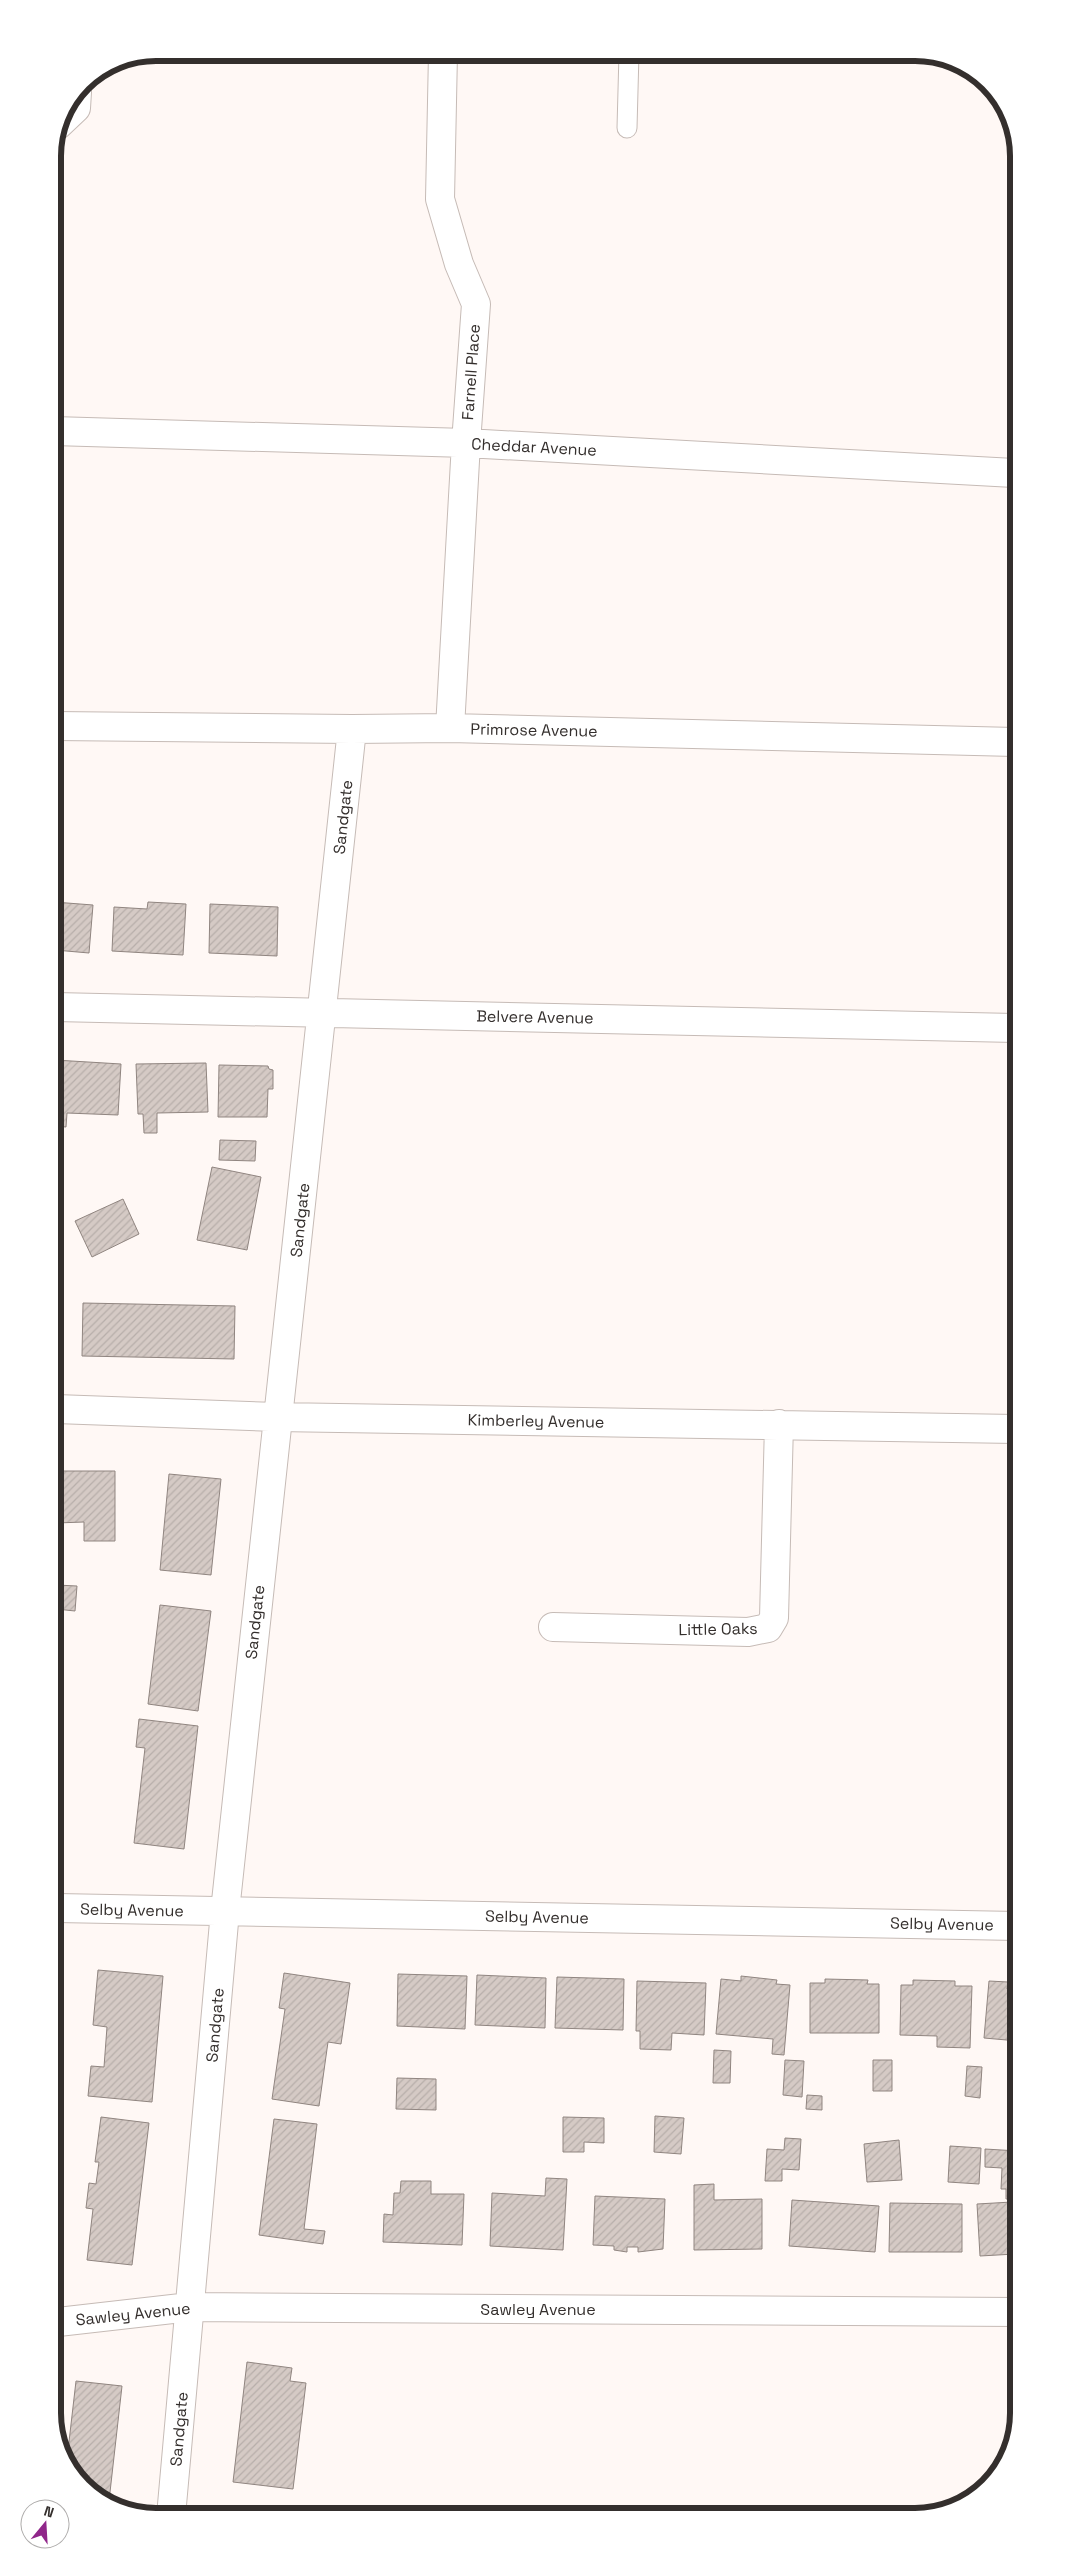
<svg xmlns="http://www.w3.org/2000/svg" width="1071" height="2569" viewBox="0 0 1071 2569" font-family="'Space Grotesk',sans-serif">
  <style>
    .building { fill: url(#building-hatch); stroke: #908580 }
    .lines { fill: none; stroke-linecap: round; stroke-linejoin: round }
    .lane-casing { stroke: #c6bbb6; stroke-width: 21 }
    .street-casing { stroke: #c6bbb6; stroke-width: 30 }
    .lane { stroke: #fff; stroke-width: 19 }
    .street { stroke: #fff; stroke-width: 28 }
    .labels { text-anchor: middle; dominant-baseline: central; stroke-width: 4.5; stroke-linejoin: round; paint-order: stroke }
    .street-label { font-size: 16px; fill: #342f2d; stroke: #fff }
    .rim { fill: none; stroke: #342f2d; stroke-width: 6 }
  </style>
  <defs>
    <pattern id="building-hatch" width="6" height="6" patternUnits="userSpaceOnUse" patternTransform="scale(1.25)"><rect width="6" height="6" fill="#d5cac5"/><path d="M-1 1l2-2M0 6l6-6M5 7l2-2" fill="none" stroke="#b7aeaa"/></pattern>
  </defs>
  <rect width="100%" height="100%" fill="#fff8f5"/>
  <path class="building" d="M54,902L93,905L89,953L55,950Z
    M148,902L186,904L183,955L112,951L114,907L147,909Z
    M210,904L278,907L277,956L209,953Z
    M55,1060L121,1064L118,1115L67,1113L66,1127L55,1126Z
    M206,1063L208,1112L157,1113V1133H144L143,1114H138L136,1064Z
    M219,1065L268,1066L269,1069L273,1070V1089H268L267,1117H218Z
    M220,1140L256,1141L255,1161L219,1160Z
    M212,1167L261,1177L247,1250L197,1240Z
    M55,1186H63L60,1237H55Z
    M123,1199L139,1234L92,1257L75,1221Z
    M83,1303L235,1306L234,1359L82,1356Z
    M56,1471H115V1541H84V1522L56,1523Z
    M169,1474L221,1479L211,1575L160,1570Z
    M56,1585L77,1586L75,1611L56,1609Z
    M160,1605L211,1611L198,1711L148,1704Z
    M139,1719L198,1726L184,1849L134,1843L145,1748L136,1747Z
    M98,1970L163,1976L152,2102L88,2096L91,2066L104,2067L107,2027L93,2025Z
    M284,1973L350,1983L341,2044L328,2042L319,2106L272,2099L285,2009L279,2008Z
    M398,1974L467,1976L465,2029L397,2026Z
    M477,1975L546,1978L545,2028L475,2025Z
    M741,1976L777,1980L776,1984L790,1985L784,2055L772,2054L773,2039L716,2034L721,1979L741,1981Z
    M557,1977L624,1979L623,2030L555,2028Z
    M825,1979L868,1980L867,1984H879V2033H810V1983H825Z
    M913,1980L955,1981V1986H972L970,2048L937,2047V2036L900,2035L901,1985H913Z
    M637,1981L706,1983L704,2035L672,2033L671,2050L640,2049V2031H636Z
    M989,1981L1008,1982L1007,1989L1017,1990L1018,2041L984,2038Z
    M714,2050L731,2051L730,2083H713Z
    M785,2060L804,2061L802,2097L783,2095Z
    M873,2060H892V2091H873Z
    M967,2066L982,2067L980,2098L965,2096Z
    M397,2078L436,2079V2110L396,2109Z
    M807,2095L822,2096V2110L806,2109Z
    M655,2116L684,2118L681,2154L654,2152Z
    M101,2117L149,2123L132,2265L87,2260L93,2209L86,2208L89,2183L96,2184L99,2162H95Z
    M563,2117L604,2118V2143L584,2142V2152H563Z
    M274,2119L317,2124L304,2229L325,2231L323,2244L259,2235Z
    M785,2138L801,2139L799,2170L782,2169V2181H765L767,2149L784,2150Z
    M899,2140L902,2180L867,2182L864,2144Z
    M950,2146L981,2148L979,2184L948,2182Z
    M985,2149L1018,2151V2199H1006V2189H1001L1002,2168L985,2167Z
    M546,2178L567,2179L563,2250L490,2246L492,2193L545,2196Z
    M401,2181H431V2194H464L462,2245L383,2242L384,2214L393,2215L394,2193H400Z
    M714,2184V2200L762,2199V2249L694,2250V2185Z
    M595,2196L665,2199L663,2249L638,2252V2247H627V2252L614,2250V2246L593,2245Z
    M792,2200L879,2206L875,2252L789,2246Z
    M1012,2202L1015,2254L980,2256L977,2204Z
    M890,2203L962,2204V2252H889Z
    M247,2362L292,2368L290,2381L306,2383L293,2489L233,2482Z
    M76,2381L122,2386L109,2501L93,2495L67,2459Z
    M233,2506L278,2512V2515L232,2516Z"/>
  <g class="lines">
    <defs>
      <path id="lane" d="M627,128L629,53"/>
      <path id="street" d="M443,53L440,199L459,264L476,304L466,443L450,728
        M58,125L76,108L77,92
        M53,431L466,443L1014,473
        M54,726L352,729L450,728L1015,742
        M55,1007L1015,1028
        M56,1409L277,1417L1016,1429
        M553,1627L748,1632L768,1628L774,1618L779,1424
        M57,1908L1017,1926
        M58,2322L190,2307L1018,2312
        M171,2516L225,1911L352,729"/>
    </defs>
    <use href="#lane" class="lane-casing"/>
    <use href="#street" class="street-casing"/>
    <use href="#lane" class="lane"/>
    <use href="#street" class="street"/>
  </g>
  <g class="labels">
    <g class="street-label">
      <text transform="translate(471 372) rotate(-86)">Farnell Place</text>
      <text transform="translate(534 447) rotate(3)">Cheddar Avenue</text>
      <text transform="translate(534 730) rotate(1)">Primrose Avenue</text>
      <text transform="translate(343 817) rotate(-84)">Sandgate</text>
      <text transform="translate(535 1017) rotate(1)">Belvere Avenue</text>
      <text transform="translate(300 1220) rotate(-84)">Sandgate</text>
      <text transform="translate(536 1421) rotate(1)">Kimberley Avenue</text>
      <text transform="translate(255 1622) rotate(-84)">Sandgate</text>
      <text transform="translate(718 1629) rotate(-1)">Little Oaks</text>
      <text transform="translate(132 1910) rotate(1)">Selby Avenue</text>
      <text transform="translate(537 1917) rotate(1)">Selby Avenue</text>
      <text transform="translate(942 1924) rotate(1)">Selby Avenue</text>
      <text transform="translate(215 2025) rotate(-85)">Sandgate</text>
      <text x="538" y="2309">Sawley Avenue</text>
      <text transform="translate(133 2314) rotate(-6)">Sawley Avenue</text>
      <text transform="translate(179 2429) rotate(-85)">Sandgate</text>
    </g>
  </g>
  <path d="M0 0H1071V2569H0ZM156 61H915A95 95 0 0 1 1010 156V2413A95 95 0 0 1 915 2508H156A95 95 0 0 1 61 2413V156A95 95 0 0 1 156 61Z" fill="#fff" fill-rule="evenodd"/>
  <path class="rim" d="M156 61H915A95 95 0 0 1 1010 156V2413A95 95 0 0 1 915 2508H156A95 95 0 0 1 61 2413V156A95 95 0 0 1 156 61Z"/>
  <g transform="translate(45 2524) rotate(18)"><circle r="24" fill="#ffffff" stroke="#aeacab"/>
  <path d="M0-4L9 19L0 12L-9 19Z" fill="#90268a"/>
  <text y="-8" font-size="14" font-weight="bold" text-anchor="middle" fill="#342f2d">N</text>
  </g>
</svg>
